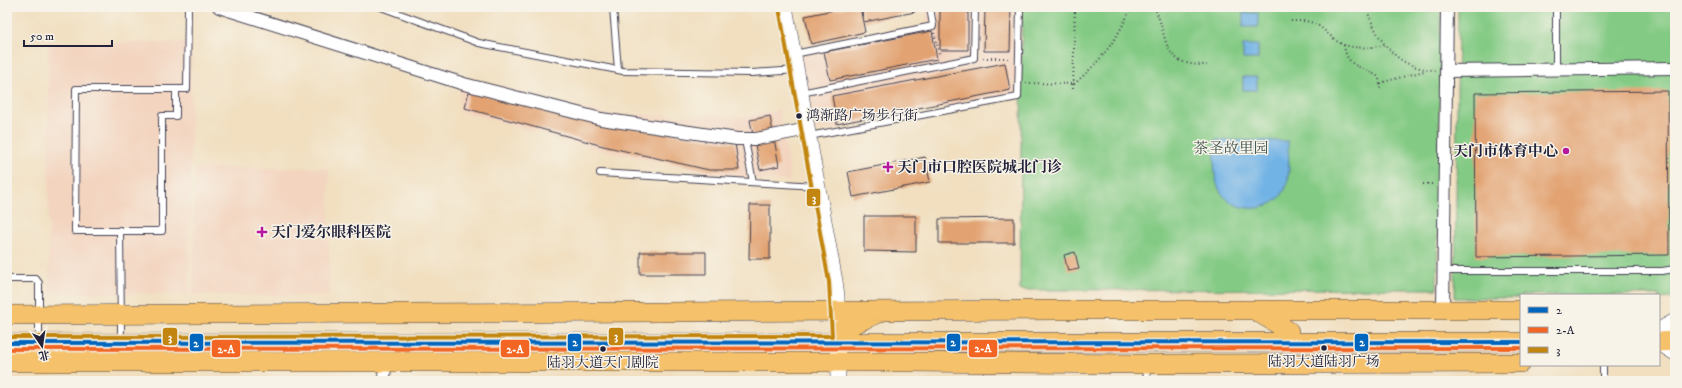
<svg xmlns="http://www.w3.org/2000/svg" width="1682" height="388" viewBox="0 0 1682 388" font-family="'IM FELL DW Pica','Noto Serif SC',serif">
  <style>
    .built { fill: #f3d4bf }
    .green { fill: #83ca84; stroke: #527660 }
    .water { fill: #72b3e6; stroke: #4a6a90 }
    .building { fill: #e2a271 }
    .lines { fill: none; stroke-linecap: round; stroke-linejoin: round }
    .service-casing { stroke: #413e4f; stroke-width: 8 }
    .minor-casing { stroke: #413e4f; stroke-width: 14 }
    .tertiary-casing { stroke: #413e4f; stroke-width: 16 }
    .primary-casing { stroke: #413e4f; stroke-width: 20 }
    .path { stroke: #413e4f; stroke-width: 2; stroke-dasharray: 1 3; stroke-linecap: butt }
    .service { stroke: #fff; stroke-width: 6 }
    .minor { stroke: #fff; stroke-width: 12 }
    .tertiary { stroke: #fff; stroke-width: 15 }
    .primary { stroke: #f5c16b; stroke-width: 19 }
    .bus-1-casing { stroke: #f7f3e8; stroke-width: 7 }
    .bus-2-casing { stroke: #f7f3e8; stroke-width: 7 }
    .bus-3-casing { stroke: #f7f3e8; stroke-width: 7 }
    .bus-1 { stroke: #0065bd; stroke-width: 4 }
    .bus-2 { stroke: #f26522; stroke-width: 4 }
    .bus-3 { stroke: #c2850f; stroke-width: 4 }
    .bus-dot { fill: #22223b; stroke: #f7f3e8; stroke-width: 1.5 }
    .poi-dot { fill: #b5179e; stroke: #f7f3e8; stroke-width: 1.5 }
    .labels { text-anchor: middle; dominant-baseline: central; stroke-width: 3; stroke-linejoin: round; paint-order: stroke }
    .bus-label { font-size: 14px; fill: #22223b; stroke: #f7f3e8 }
    .park-label { font-size: 15px; fill: #3f5451; stroke: #f7f3e8 }
    .poi-label { font-size: 15px; font-weight: bold; fill: #22223b; stroke: #f7f3e8; text-anchor: start }
    .line-badge { stroke: #f7f3e8; stroke-width: 1.5 }
    .badge-label { font-size: 11px; text-anchor: middle; font-weight: bold; fill: #fff }
  </style>
  <rect width="100%" height="100%" fill="#f7f3e8"/>
  <filter id="ink" filterUnits="userSpaceOnUse"><feTurbulence type="fractalNoise" baseFrequency=".025" numOctaves="2"/><feDisplacementMap in="SourceGraphic" scale="8" xChannelSelector="R" yChannelSelector="G"/><feConvolveMatrix kernelMatrix="1 2 1 2 8 2 1 2 1" color-interpolation-filters="sRGB"/></filter>
  <filter id="wash" filterUnits="userSpaceOnUse"><feTurbulence type="fractalNoise" baseFrequency=".012" numOctaves="4" result="noise"/><feDisplacementMap in="SourceGraphic" scale="16" xChannelSelector="R" yChannelSelector="G"/><feGaussianBlur stdDeviation="0.9" result="paint"/><feColorMatrix in="noise" values="0 0 0 0 0 0 0 0 0 0 0 0 0 0 0 0 0 1.4 0 .05"/><feComposite in="paint" operator="in"/></filter>
  <g filter="url(#wash)">
    <rect width="100%" height="100%" fill="#f1dfc0"/>
    <path class="built" d="M925,7H1017V94L814,132L798,49L928,24Z
      M192,42L189,294L49,293L48,43Z
      M460,77L607,114L742,117L779,110L789,168V181L740,179L605,151L460,111Z
      M195,168H329V296L193,295Z"/>
    <path class="green" d="M1022,7H1441L1437,289L1020,290Z
      M1458,7H1675V298L1659,299V295H1521V298H1455Z"/>
    <path class="water" d="M1243,13H1258V27H1243Z
      M1243,45H1258V59H1243Z
      M1243,77H1257V90H1243Z
      M1215,140L1288,141C1288,155 1291,173 1286,187C1275,215 1232,215 1219,189C1212,175 1215,156 1215,140Z"/>
    <g id="blocks">
      <path class="building" d="M848,7H860L865,32L811,44L805,16Z
        M861,7H914L915,12L864,22Z
        M940,7H968V50H940Z
        M985,7H1011L1010,51H984Z
        M932,31L937,59L830,80L824,52Z
        M1005,63L1010,90L837,124L832,96Z
        M469,91L590,122L735,143L739,170H709L603,146L465,108Z
        M1668,91L1669,255L1476,257L1475,93Z
        M770,116L779,166L760,170L750,120Z
        M925,157L930,182L853,197L848,172Z
        M750,205H770V259H749Z
        M864,216H916V252L864,251Z
        M1014,218V243H939V219Z
        M640,252H706V274H640Z
        M1075,252L1079,269L1068,271L1064,255Z"/>
    </g>
  </g>
  <g filter="url(#ink)">
    <use href="#blocks" fill-opacity="0" stroke="#413e4f" stroke-width="1"/>
    <g class="lines">
      <defs>
        <path id="service" d="M381,7L479,43L623,71L752,73L797,70
          M613,7L618,70
          M794,54L933,26L930,7
          M1556,69V7
          M76,89H176V116H162V231H75Z
          M176,89H187L188,7
          M801,93L974,58L975,7
          M809,136L1018,97L1020,7
          M745,140L753,182
          M600,173L817,186
          M120,230L121,331
          M1444,271H1662L1675,269
          M7,279H36L39,283V332
          M1146,366L1147,381
          M1603,381V365"/>
        <path id="minor" d="M219,7L464,84L601,119L737,139H756L808,129
          M1446,71L1675,68
          M1443,309L1447,7
          M384,381L385,362"/>
        <path id="tertiary" d="M785,7L835,281L837,296L838,381
          M1659,330L1675,321
          M1659,343L1675,353"/>
        <path id="primary" d="M1254,310L1289,331
          M7,315L1060,310H1521
          M838,331L879,313
          M1659,342L1675,341
          M7,343L1521,342
          M7,362H905L1146,364L1521,363"/>
      </defs>
      <use href="#service" class="service-casing"/>
      <use href="#minor" class="minor-casing"/>
      <use href="#tertiary" class="tertiary-casing"/>
      <use href="#primary" class="primary-casing"/>
      <path class="path" d="M1154,7C1170,37 1158,66 1207,65
        M1366,7C1377,41 1397,69 1435,70
        M1291,21C1299,21 1308,20 1315,24C1328,30 1333,43 1348,46C1360,49 1374,47 1386,45
        M934,33L940,56
        M1344,45C1346,67 1361,66 1377,76L1379,79L1380,88
        M983,58H1011
        M1026,83L1074,84C1099,63 1119,38 1131,7
        M1380,83L1424,71
        M1073,89L1075,7
        M1423,184H1434"/>
      <use href="#service" class="service"/>
      <use href="#minor" class="minor"/>
      <use href="#tertiary" class="tertiary"/>
      <use href="#primary" class="primary"/>
      <defs>
        <path id="bus-1" d="M7,343L1521,342"/>
        <path id="bus-2" d="M7,349L1521,348"/>
        <path id="bus-3" d="M7,337L832,336L829,282L779,8"/>
      </defs>
      <use href="#bus-1" class="bus-1-casing"/>
      <use href="#bus-2" class="bus-2-casing"/>
      <use href="#bus-3" class="bus-3-casing"/>
      <use href="#bus-1" class="bus-1"/>
      <use href="#bus-2" class="bus-2"/>
      <use href="#bus-3" class="bus-3"/>
    </g>
  </g>
  <g class="bus-dot">
    <circle cx="799" cy="116" r="3.5"/>
    <circle cx="1324" cy="348" r="3.5"/>
    <circle cx="603" cy="349" r="3.5"/>
  </g>
  <g class="poi-dot">
    <circle cx="1566" cy="151" r="4"/>
    <path d="M886 161h4v4h4v4h-4v4h-4v-4h-4v-4h4z"/>
    <path d="M260 226h4v4h4v4h-4v4h-4v-4h-4v-4h4z"/>
  </g>
  <g class="labels">
    <g class="bus-label">
      <text x="806" y="116" text-anchor="start">鸿渐路广场步行街</text>
      <text x="1324" y="362">陆羽大道陆羽广场</text>
      <text x="603" y="363">陆羽大道天门剧院</text>
    </g>
    <g class="park-label">
      <text x="1231" y="148">茶圣故里园</text>
    </g>
    <g class="poi-label">
      <text x="1558" y="151" text-anchor="end">天门市体育中心</text>
      <text x="897" y="167">天门市口腔医院城北门诊</text>
      <text x="271" y="232">天门爱尔眼科医院</text>
    </g>
  </g>
  <g class="line-badge">
    <rect x="806" y="188" width="15" height="19" rx="4" fill="#c2850f"/>
    <rect x="608" y="327" width="16" height="19" rx="4" fill="#c2850f"/>
    <rect x="162" y="327" width="16" height="19" rx="4" fill="#c2850f"/>
    <rect x="1354" y="333" width="15" height="19" rx="4" fill="#0065bd"/>
    <rect x="946" y="333" width="15" height="19" rx="4" fill="#0065bd"/>
    <rect x="567" y="333" width="15" height="19" rx="4" fill="#0065bd"/>
    <rect x="189" y="333" width="15" height="19" rx="4" fill="#0065bd"/>
    <rect x="968" y="339" width="30" height="19" rx="4" fill="#f26522"/>
    <rect x="500" y="339" width="30" height="19" rx="4" fill="#f26522"/>
    <rect x="211" y="339" width="30" height="19" rx="4" fill="#f26522"/>
  </g>
  <g class="badge-label">
    <text x="814" y="202">3</text>
    <text x="616" y="340">3</text>
    <text x="170" y="341">3</text>
    <text x="1362" y="346">2</text>
    <text x="953" y="346">2</text>
    <text x="575" y="346">2</text>
    <text x="196" y="347">2</text>
    <text x="983" y="352">2-A</text>
    <text x="515" y="353">2-A</text>
    <text x="226" y="353">2-A</text>
  </g>
  <rect width="1682" height="388" fill="none" stroke="#f7f3e8" stroke-width="24"/>
  <rect x="1520" y="294" width="140" height="72" fill="#f7f3e8" stroke="#a29fa3"/>
  <rect x="1528" y="307" width="20" height="6" fill="#0065bd" stroke="#a29fa3"/>
  <text x="1556" y="314" font-size="12" fill="#22223b">2</text>
  <rect x="1528" y="327" width="20" height="6" fill="#f26522" stroke="#a29fa3"/>
  <text x="1556" y="334" font-size="12" fill="#22223b">2-A</text>
  <rect x="1528" y="347" width="20" height="6" fill="#c2850f" stroke="#a29fa3"/>
  <text x="1556" y="354" font-size="12" fill="#22223b">3</text>
  <g transform="translate(42 346) rotate(167)" stroke="#f7f3e8" stroke-width="3" paint-order="stroke">
  <path d="M0-3L7 15L0 10L-7 15Z" fill="#22223b"/>
  <text y="-6" font-size="11" font-weight="bold" text-anchor="middle" fill="#22223b">北</text>
  </g>
  <path d="M24 40v6h88v-6" fill="none" stroke="#22223b" stroke-width="2"/>
  <text x="30" y="40" font-size="12" fill="#22223b" stroke="#f7f3e8" stroke-width="3" paint-order="stroke">50 m</text>
</svg>
